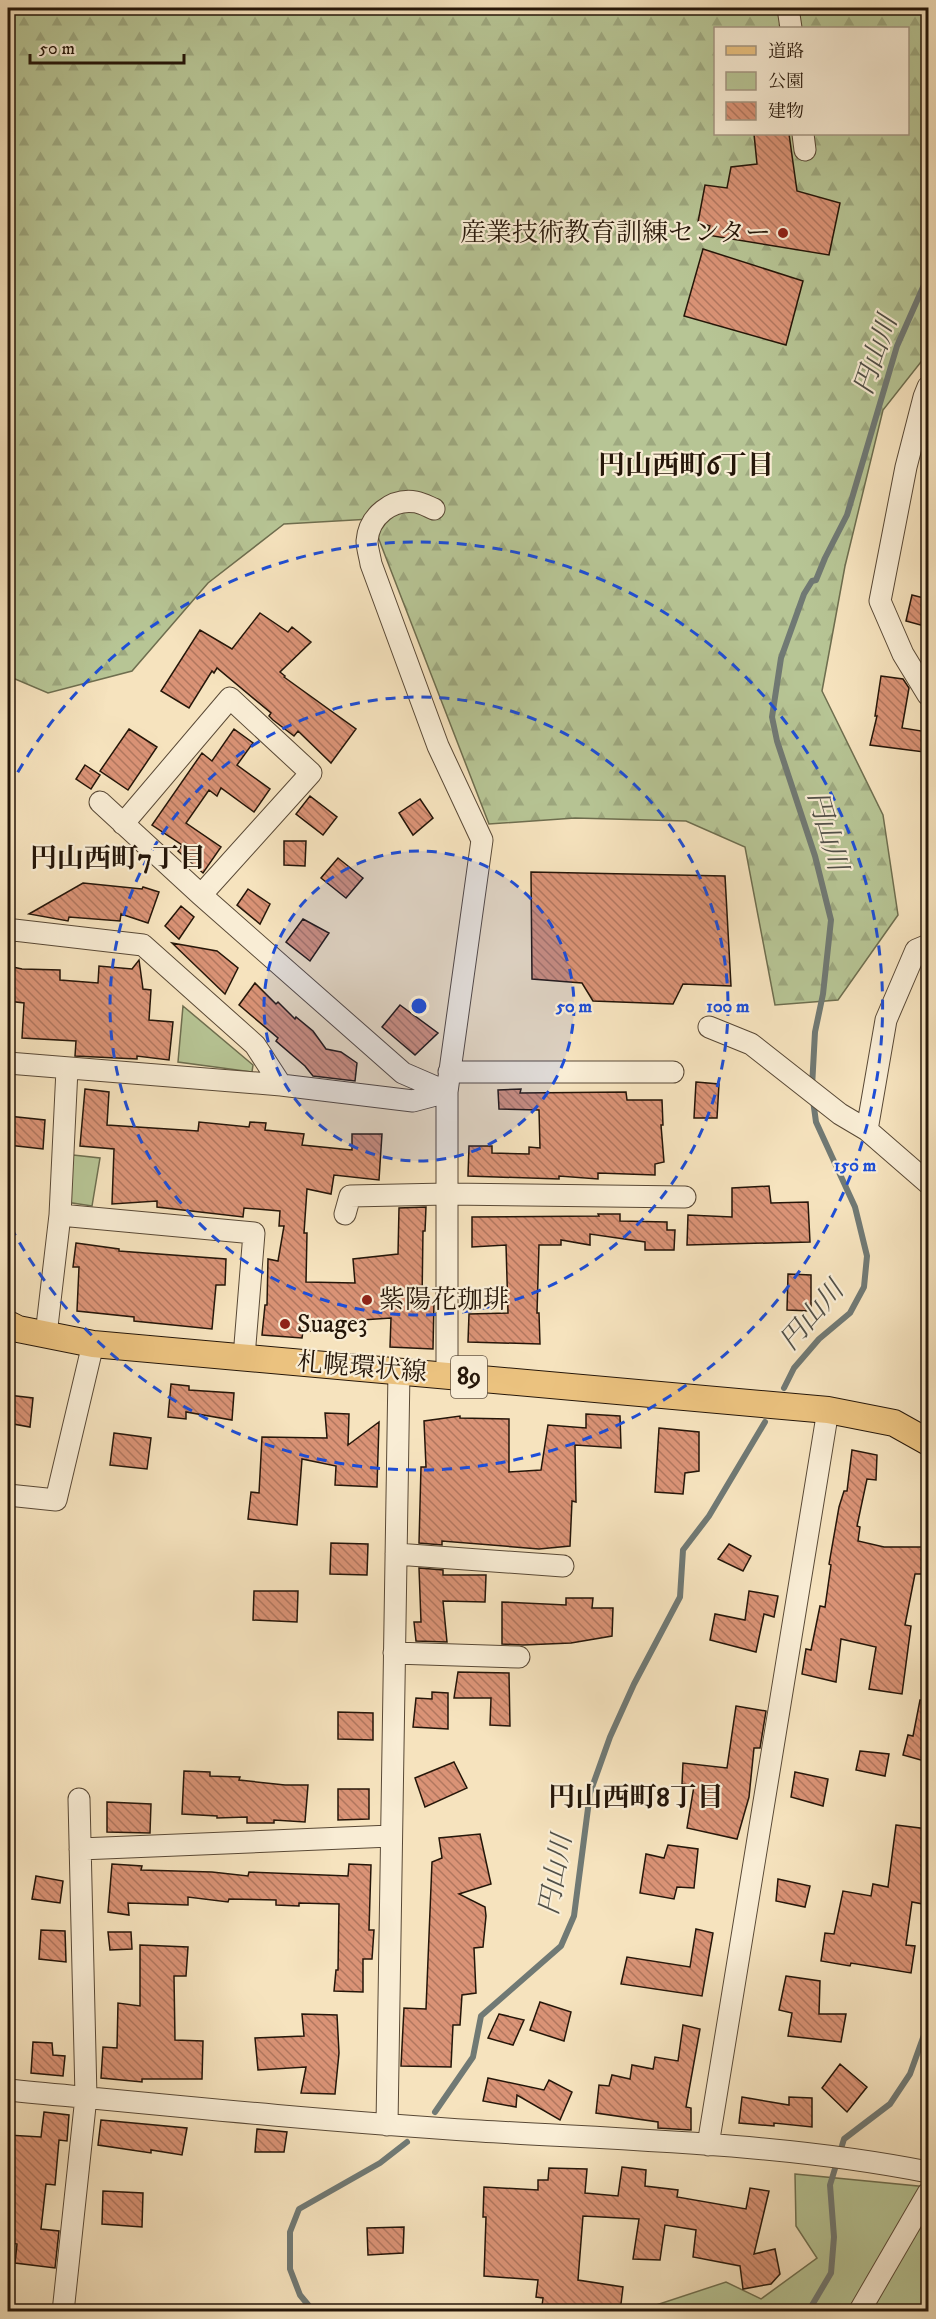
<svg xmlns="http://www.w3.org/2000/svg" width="936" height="2319" viewBox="0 0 936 2319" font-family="'IM FELL DW Pica','Noto Serif JP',serif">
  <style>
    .forest { fill: url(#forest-firs); stroke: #6e6e4f; stroke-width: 1.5; fill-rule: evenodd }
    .park { fill: #b7c595; stroke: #6e6e4f; stroke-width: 1.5 }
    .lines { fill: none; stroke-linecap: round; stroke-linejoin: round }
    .stream { stroke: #707974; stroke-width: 6 }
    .building { fill: url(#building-back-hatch); stroke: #251609; stroke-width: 1.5 }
    .minor-casing { stroke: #594936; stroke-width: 23 }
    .major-casing { stroke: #251609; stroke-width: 28 }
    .minor { stroke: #f9edd5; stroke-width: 21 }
    .major { stroke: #ebc27f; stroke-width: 26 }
    .ring { fill: none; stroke: #1d4ed8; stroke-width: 3; stroke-dasharray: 10 8 }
    .poi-dot { fill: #8f2418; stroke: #f9edd5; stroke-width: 2 }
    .labels { text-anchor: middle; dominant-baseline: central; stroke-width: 4.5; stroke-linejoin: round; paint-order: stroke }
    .shield { fill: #f9edd5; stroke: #655646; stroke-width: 1.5 }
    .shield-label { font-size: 24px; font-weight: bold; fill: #251609 }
    .poi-label { font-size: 26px; fill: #251609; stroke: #f9edd5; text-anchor: start }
    .street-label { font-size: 26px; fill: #251609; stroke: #f9edd5 }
    .water-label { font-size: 27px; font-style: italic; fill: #515048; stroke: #f9edd5 }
    .neighbourhood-label { font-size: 27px; font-weight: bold; fill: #251609; stroke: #f9edd5 }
    .centre { fill: #1d4ed8; stroke: #f9edd5; stroke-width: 3 }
    .ring-label { font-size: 18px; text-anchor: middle; font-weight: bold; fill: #1d4ed8; stroke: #f9edd5; stroke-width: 4.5; stroke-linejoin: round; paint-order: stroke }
  </style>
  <defs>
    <pattern id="forest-firs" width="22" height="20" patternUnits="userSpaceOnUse" patternTransform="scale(1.5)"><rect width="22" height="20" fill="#b7c595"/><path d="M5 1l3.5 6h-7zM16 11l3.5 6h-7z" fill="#9da87f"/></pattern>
    <pattern id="building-back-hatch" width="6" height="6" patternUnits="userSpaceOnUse" patternTransform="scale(1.5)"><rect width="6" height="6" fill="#da9376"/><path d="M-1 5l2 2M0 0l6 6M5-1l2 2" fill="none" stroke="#b1775f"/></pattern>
  </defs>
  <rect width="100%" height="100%" fill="#f6e3be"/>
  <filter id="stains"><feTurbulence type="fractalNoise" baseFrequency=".00333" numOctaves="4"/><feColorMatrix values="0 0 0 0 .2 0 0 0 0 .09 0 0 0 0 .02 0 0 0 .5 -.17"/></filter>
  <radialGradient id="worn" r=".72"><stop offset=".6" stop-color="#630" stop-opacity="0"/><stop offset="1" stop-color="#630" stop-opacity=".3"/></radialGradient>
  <path class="forest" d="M8,8H928V353L883,410L845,566L822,691L883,815L898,915L838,1000L775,1005L745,847L686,821L575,818L489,824L371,519L284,524L208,583L132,671L48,693L8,676ZM716,28H908V134H716Z"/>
  <path class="park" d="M183,1006L253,1065L252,1072L178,1062Z
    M73,1155L100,1158L92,1206L66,1202Z
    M795,2174L928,2187V2311L635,2312L726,2282L761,2299L817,2258L796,2226Z"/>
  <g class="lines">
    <path class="stream" d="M812,1087L815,1032L823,994L831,920L815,856L777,741L772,717L781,658L804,594L812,581L816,580L825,558L847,515L897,346L928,276
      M784,1388L794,1368L819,1339L850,1313L864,1287L867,1256L855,1207L816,1122L813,1100
      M435,2112L473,2057L481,2016L561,1946L574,1916L590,1793L610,1737L634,1684L680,1597L683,1550L709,1516L765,1422
      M314,2312L300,2295L290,2269V2232L299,2209L380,2163L407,2142
      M808,2312L831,2273L834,2237L830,2185L844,2139L890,2104L910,2074L928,2024"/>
  </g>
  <path class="building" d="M754,134H789L797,191L840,203L829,255L707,235L710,226L698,222L705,185L727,188L731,167L757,164Z
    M703,249L803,281L786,345L684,316Z
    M912,595L928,599V627L906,621Z
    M260,613L288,632L292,627L311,642L280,672L285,676L284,677L356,729L331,763L298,731L294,736L273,720L269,716L271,713L217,668L214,673L212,671L189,708L161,691L200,630L232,649Z
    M881,676L903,679L909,688L902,728L928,732L924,752L870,745L877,716H875Z
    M129,729L157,747L128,790L100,771Z
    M234,729L253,743L237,765L270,789L254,812L221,788L217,796L209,790L186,823L221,847L203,873L178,851L182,845L152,825L202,753L212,761Z
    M85,765L100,775L91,789L76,779Z
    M310,796L337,817L323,835L296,814Z
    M420,799L433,818L413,835L399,813Z
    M284,841H306L305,866L284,865Z
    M338,858L363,878L346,898L321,878Z
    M531,872L725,876L731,986L683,984L673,1004L593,1001L582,983L532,979Z
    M83,883L142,889L143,887L159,892L148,923L121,914L120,921L69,917L68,921L29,914Z
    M248,889L270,904L260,924L237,905Z
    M181,906L194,917L179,939L165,926Z
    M303,919L329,933L310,961L286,942Z
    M172,943L217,951L238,968L225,994Z
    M139,960L143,989L151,990L149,1020L173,1022L169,1060L137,1056V1059L75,1056L76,1041L22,1038L24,1003L8,1001V966L22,969L60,970V980L98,983L99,966L132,969Z
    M255,983L276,1004L278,1002L295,1019L296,1017L313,1031L326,1049L341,1052L357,1063L355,1081L313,1076L305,1066L276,1041L278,1038L239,1005Z
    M400,1005L438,1033L415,1055L382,1027Z
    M696,1082L719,1084L717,1118H694Z
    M85,1089L109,1092L107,1125L198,1131L199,1122L249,1127L250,1122L266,1123L265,1130L304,1134L302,1145L352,1150V1134H382L379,1180L334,1175L331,1194L307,1189L304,1233H307L306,1282L355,1283L353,1259L398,1254L399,1208L426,1207L425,1231H423L422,1301H434L433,1349L390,1347L391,1318L347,1321V1331H303L302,1338L262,1335L265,1305H267L268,1259L278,1261L284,1226H279L280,1211L244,1208L243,1217L157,1207V1201L112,1204L114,1149L80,1146Z
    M521,1089L520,1093L626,1092L627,1100H662L663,1125H661L664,1162L655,1164V1175L598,1173V1179L559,1176V1179L468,1176L469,1146H492V1153L529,1154V1147L540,1148L539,1110L499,1109L498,1090Z
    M8,1116L45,1120L43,1149L8,1145Z
    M769,1186L771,1203L808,1202L810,1242L687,1245L688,1215L732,1217V1188Z
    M598,1214H620V1221L667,1222V1230H675L674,1250H645V1242L590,1234V1245L561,1240V1245H539L537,1313H539L540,1344L468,1342L469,1314L508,1313L506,1245L472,1247V1217L599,1216Z
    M76,1243L119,1249V1251L226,1259L225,1285H216L212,1329L134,1321V1317L77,1311L79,1267H73Z
    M788,1274L811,1275V1311L787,1310Z
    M171,1384L189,1386V1390L234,1393L232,1420L186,1412V1419L168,1417Z
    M8,1395L33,1398L30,1427L8,1423Z
    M325,1413L349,1414L348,1445L379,1422L377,1487L335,1485L336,1466L302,1459L297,1525L248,1519L251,1492L259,1493L262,1437L327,1438Z
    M586,1414L620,1416L621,1448L575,1445L576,1502L572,1501L570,1546L539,1549L442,1541V1545L419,1543L421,1467H426L424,1421L460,1416V1418L509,1419V1472L541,1470L548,1425L586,1428Z
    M659,1428L699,1432V1471L685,1473L683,1494L655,1492Z
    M114,1433L151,1438L147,1469L110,1465Z
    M852,1450L877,1455L876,1480L867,1479L857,1526L860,1527L858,1541L884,1547H928V1574H915L905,1625L911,1626L902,1694L869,1689L876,1647L841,1639L836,1682L802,1674L806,1649L811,1650L820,1606L825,1607L831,1565L829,1564L839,1507L844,1491H847Z
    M331,1543L368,1544L367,1575L330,1574Z
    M729,1544L751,1556L743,1571L718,1559Z
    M419,1568L443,1570V1575H486L485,1602L443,1601L447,1642L416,1641L414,1622H421Z
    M254,1591H298L297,1622L253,1620Z
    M749,1591L778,1596L774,1617L764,1614L756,1652L710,1640L715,1614L745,1620Z
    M566,1598H593L592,1608H613L612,1636L571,1643L523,1645L502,1644V1602L566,1605Z
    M458,1672L509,1673L510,1726L490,1725L491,1698H454Z
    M432,1692L448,1693V1729L413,1727L416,1698L432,1699Z
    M920,1700L928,1701V1762L903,1755L908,1735L913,1736Z
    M736,1706L766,1711L760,1748H754L749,1797L737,1839L687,1828L694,1786L682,1784L683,1763L727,1768Z
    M338,1712L373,1713V1740L338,1739Z
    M860,1751L889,1754L885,1776L856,1770Z
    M454,1762L467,1788L425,1807L415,1778Z
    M184,1771L210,1772V1776L240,1777L239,1780L285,1785H308L305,1822L274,1820V1823H247V1817L217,1818V1816L182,1814Z
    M795,1772L828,1779L823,1806L791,1797Z
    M338,1789H369V1819L338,1820Z
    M107,1802L151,1804L150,1833L107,1832Z
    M896,1825L928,1829V1905L912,1902L906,1945L915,1946L911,1973L851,1963L850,1966L821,1961L825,1933L834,1934L843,1891L871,1896L873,1884L888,1887Z
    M480,1834L491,1884L459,1894L485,1907L486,1916L483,1947L474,1948L476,1993L462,1995L460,2025H453L451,2067L401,2066L404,2008L426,2009L432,1862L442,1858L439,1838Z
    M668,1845L698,1849L694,1888L677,1887L674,1899L640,1893L646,1854L664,1858Z
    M112,1864L142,1866L141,1870L212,1872L248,1876L249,1872L348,1876L349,1864L371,1865L369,1930H374L372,1959H363V1992L334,1991L336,1970H338L339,1904L299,1903V1906L276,1905V1900L229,1899L228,1902L188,1897V1905L128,1903L129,1915L108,1912Z
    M36,1876L63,1881L60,1903L32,1899Z
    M778,1879L810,1886L805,1907L776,1901Z
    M696,1929L713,1933L702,1996L621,1984L627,1957L690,1967Z
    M41,1930L65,1931L66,1962L39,1959Z
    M108,1932H131L132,1949L110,1950Z
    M140,1945L188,1947L186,1976H174L175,2040L203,2041L202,2079H142V2082L101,2078L103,2047L117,2048L118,2003L140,2006Z
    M786,1976L820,1981L819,2014H846L841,2042L788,2036L792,2013L779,2010Z
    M540,2002L571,2012L564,2041L530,2030Z
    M302,2014L337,2015L339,2053L335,2094L301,2093L306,2067L258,2070L255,2038L304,2036Z
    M499,2014L524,2020L513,2045L488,2038Z
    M683,2025L700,2029L686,2107L691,2108V2130L658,2128V2122L596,2113L599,2085L609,2086L612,2075L630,2079L632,2065L653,2069L655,2057L678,2061Z
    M33,2042L52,2043L53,2055L65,2056L63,2076L31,2073Z
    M840,2064L867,2087L847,2112L822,2088Z
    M488,2078L544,2090L549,2080L572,2092L560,2120L517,2095L516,2107L483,2101Z
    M742,2097L789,2105V2097L812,2098V2127L774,2123V2126L739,2123Z
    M44,2112L69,2115L67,2141L59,2140L55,2185L46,2184L41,2229L59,2231L55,2268L15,2263L17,2244L8,2242V2135L41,2137Z
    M101,2120L187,2128L182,2155L151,2150V2153L98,2145Z
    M257,2129L287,2132L284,2152H255Z
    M622,2167L646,2170L645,2186L678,2190L677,2197L746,2209L750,2188L769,2191L754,2254L775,2249L780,2274L771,2284L743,2289L740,2266L693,2257L696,2230L665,2225L660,2260L633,2259L639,2219L583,2216L578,2280L623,2287L620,2312H552V2307L542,2306L543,2298L536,2297L538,2280L484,2276L486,2217H483L484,2187L538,2190V2180H548L549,2168L587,2169L585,2193L618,2196Z
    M103,2191L143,2193L142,2227L102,2224Z
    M404,2227L403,2253L368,2255L367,2228Z"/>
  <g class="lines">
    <defs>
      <path id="minor" d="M788,8L791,28
        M803,134L805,150
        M928,387L924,397L906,467L880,601L903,654L928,695
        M434,509C429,507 422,503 416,502C392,498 369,516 367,541C367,548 370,557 371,564L438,746L482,840L447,1092V1375
        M100,802L201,895L403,1073L447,1092
        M123,824L230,698L311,773L201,895
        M8,933L14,930L143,945L255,1045L281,1085
        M928,945L916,950L886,1020L867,1130L928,1183
        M709,1027L751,1044L840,1114L867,1130
        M8,1063L281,1085L413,1101L447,1092
        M449,1072H673
        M345,1214L350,1196L447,1194L685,1197
        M60,1215L254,1233L244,1357
        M46,1335L60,1215L67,1069
        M8,1495L56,1500L93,1344
        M396,1554L563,1566
        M394,1653L519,1657
        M80,1849L391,1836
        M8,2090C165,2105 322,2121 480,2131C628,2140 782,2143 928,2172
        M387,2125L399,1371
        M708,2145L828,1410
        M63,2312L86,2097L79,1799
        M859,2312L928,2193"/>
      <path id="major" d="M8,1324L18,1329L93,1344L828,1410L894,1423L928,1442"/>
    </defs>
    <use href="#minor" class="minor-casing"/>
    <use href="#major" class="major-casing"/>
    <use href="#minor" class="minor"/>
    <use href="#major" class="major"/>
  </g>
  <circle cx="419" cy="1006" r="155" fill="#1d4ed8" fill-opacity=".12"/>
  <g class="ring">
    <circle cx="419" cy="1006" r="155"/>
    <circle cx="419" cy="1006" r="309"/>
    <path d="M9 788A464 464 0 1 1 9 1224"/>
  </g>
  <g class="poi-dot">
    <circle cx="783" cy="233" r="6"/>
    <circle cx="367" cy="1300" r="6"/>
    <circle cx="285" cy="1324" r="6"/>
  </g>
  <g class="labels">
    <rect class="shield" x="451" y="1356" width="36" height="42" rx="4.5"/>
    <g class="shield-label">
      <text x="469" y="1377">89</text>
    </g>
    <g class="poi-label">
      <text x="771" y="233" text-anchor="end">産業技術教育訓練センター</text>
      <text x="379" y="1300">紫陽花珈琲</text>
      <text x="297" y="1324">Suage3</text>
    </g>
    <g class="street-label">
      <text transform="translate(362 1368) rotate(5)">札幌環状線</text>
    </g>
    <g class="water-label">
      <text transform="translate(876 355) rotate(-71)">円山川</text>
      <text transform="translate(827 831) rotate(74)">円山川</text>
      <text transform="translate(812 1316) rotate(-49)">円山川</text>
      <text transform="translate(556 1875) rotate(-80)">円山川</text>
    </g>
    <g class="neighbourhood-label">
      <text x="686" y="466">円山西町6丁目</text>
      <text x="118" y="859">円山西町7丁目</text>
      <text x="636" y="1798">円山西町8丁目</text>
    </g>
  </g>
  <circle cx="419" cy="1006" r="9" class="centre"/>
  <g class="ring-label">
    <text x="574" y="1012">50 m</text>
    <text x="728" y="1012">100 m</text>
    <text x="855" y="1171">150 m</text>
  </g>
  <rect width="936" height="2319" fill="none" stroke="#f6e3be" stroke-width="30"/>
  <rect x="9" y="9" width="918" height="2301" fill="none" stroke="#251609" stroke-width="3"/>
  <rect x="15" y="15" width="906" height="2289" fill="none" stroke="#251609" stroke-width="1.5"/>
  <rect x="714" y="27" width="195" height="108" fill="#f9edd5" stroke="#a49783" stroke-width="1.5"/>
  <rect x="726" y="46" width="30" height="9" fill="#ebc27f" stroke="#a49783" stroke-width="1.5"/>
  <text x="768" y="57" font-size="18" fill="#251609">道路</text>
  <rect x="726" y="72" width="30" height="18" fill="#b7c595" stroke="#a49783" stroke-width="1.5"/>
  <text x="768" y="87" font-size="18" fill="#251609">公園</text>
  <rect x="726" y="102" width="30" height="18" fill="url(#building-back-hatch)" stroke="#a49783" stroke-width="1.5"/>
  <text x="768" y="117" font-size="18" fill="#251609">建物</text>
  <path d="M30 54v9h154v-9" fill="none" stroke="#251609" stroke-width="3"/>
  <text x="39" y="54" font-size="18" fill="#251609" stroke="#f9edd5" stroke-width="4.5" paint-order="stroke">50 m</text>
  <rect width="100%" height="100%" filter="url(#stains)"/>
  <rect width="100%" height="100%" fill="url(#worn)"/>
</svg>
